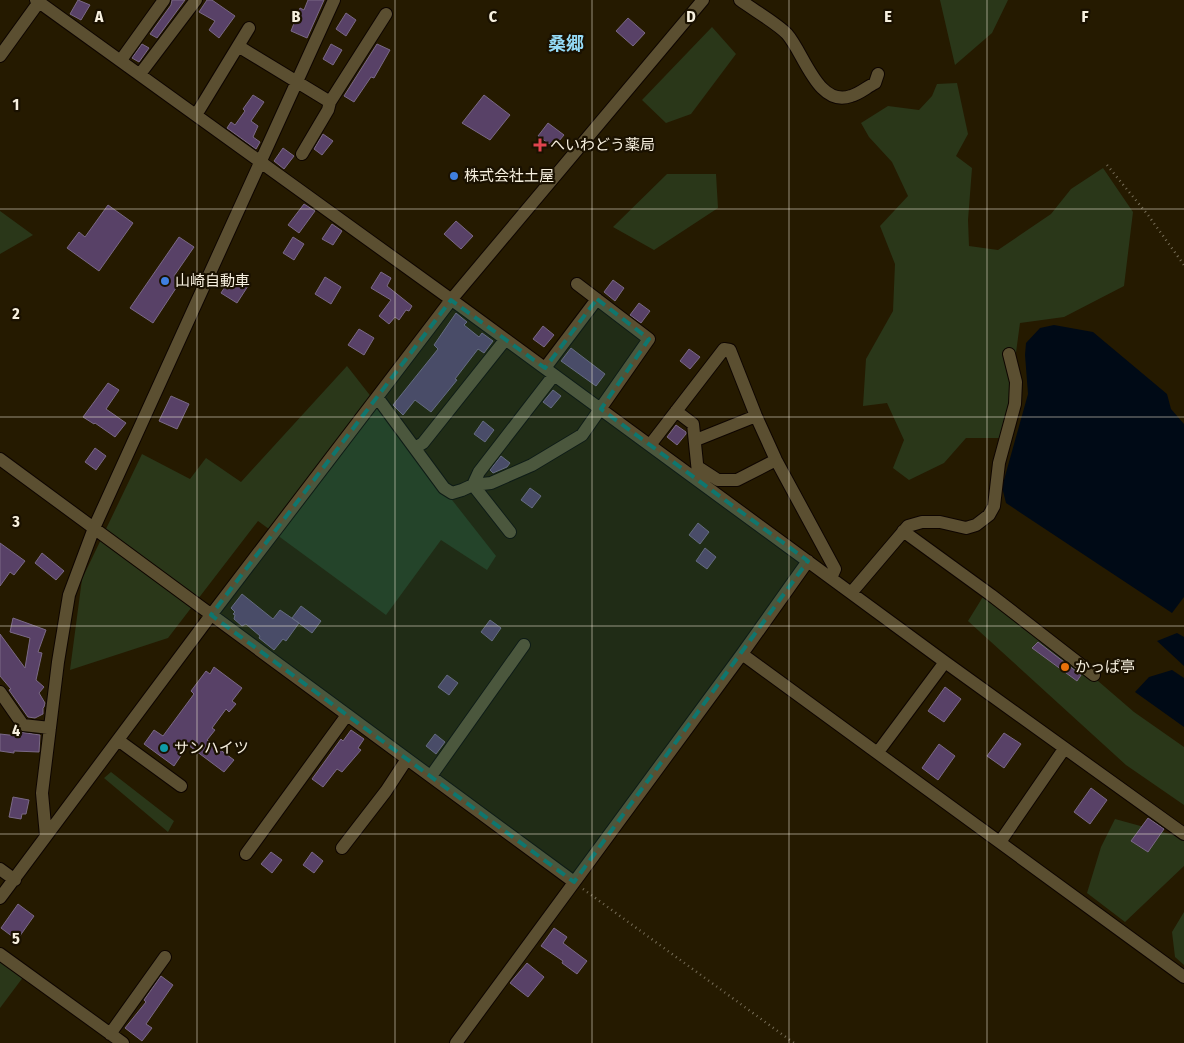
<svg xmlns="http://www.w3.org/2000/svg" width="1184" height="1043" viewBox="0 0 1184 1043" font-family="'Fira Sans Condensed','Noto Sans JP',sans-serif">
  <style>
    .green { fill: #2a3719 }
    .water { fill: #000a16 }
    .building { fill: #584167; stroke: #7a6986 }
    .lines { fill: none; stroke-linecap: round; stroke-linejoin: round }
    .minor-casing { stroke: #0e0500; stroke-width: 14 }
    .path { stroke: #766d56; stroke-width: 2.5; stroke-dasharray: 1 4; stroke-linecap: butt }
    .minor { stroke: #5b4f31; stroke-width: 12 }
    .marked { fill: #0f766e; fill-opacity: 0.2; stroke: #0f766e; stroke-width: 4; stroke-dasharray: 10 6; stroke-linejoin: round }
    .grid { fill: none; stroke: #f7f0df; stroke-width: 1; stroke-opacity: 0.55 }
    .health-dot { fill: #e0444e; stroke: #1a1100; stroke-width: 2 }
    .shop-dot { fill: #3f7fe0; stroke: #1a1100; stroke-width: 2 }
    .food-dot { fill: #e8710a; stroke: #1a1100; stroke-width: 2 }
    .culture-dot { fill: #0f9aa8; stroke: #1a1100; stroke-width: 2 }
    .labels { text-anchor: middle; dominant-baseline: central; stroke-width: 4.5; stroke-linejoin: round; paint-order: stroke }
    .poi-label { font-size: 15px; fill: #f7f0df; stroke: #1a1100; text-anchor: start }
    .quarter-label { font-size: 18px; font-weight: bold; fill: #95dbf7; stroke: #1a1100 }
    .grid-label { font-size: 16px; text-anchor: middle; font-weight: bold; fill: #f7f0df; stroke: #1a1100; stroke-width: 4.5; stroke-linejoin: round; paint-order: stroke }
  </style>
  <rect width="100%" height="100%" fill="#251a00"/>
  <path class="green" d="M940,0H1008L992,33L955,65Z
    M712,27L736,54L691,114L666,123L642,100Z
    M957,83L968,134L956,156L972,168L968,220L969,246L998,250L1051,214L1071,189L1103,168L1133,212L1124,286L1064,317L1020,323L1010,397L1000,438H966L944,463L909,480L893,468L904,440L887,403L863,406L866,359L893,311L895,264L880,226L908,196L892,162L869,137L861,123L888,106L919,110L932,96L937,84Z
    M667,174H716L718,208L654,250L613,227Z
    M0,211L33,235L0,254Z
    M347,366L496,556L487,570L441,540L386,615L258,521L168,638L70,670L82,579L142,454L190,479L206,458L241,482Z
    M989,587L1134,712L1184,747V805L1126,765L968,621Z
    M111,772L174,821L168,832L104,778Z
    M1115,819L1177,836L1184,841V866L1125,922L1087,893L1101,847Z
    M1184,912V965L1175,957L1172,932Z
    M0,961L24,976L0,1008Z"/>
  <path class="water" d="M1054,325L1093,332L1167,394L1171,409L1184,424V597L1172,613L1006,503L1002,487L1028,394L1025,355L1026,343L1040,328Z
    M1177,633L1184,637V666L1157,641Z
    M1172,670L1184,678V727L1135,692L1149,677Z"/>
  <path class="building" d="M78,0L90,5L81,20L70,14Z
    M172,0H185L157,38L150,34L171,5Z
    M207,0H212L235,16L219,38L209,30L215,21L199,12Z
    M308,0H324L307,38L291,31L300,8L304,10Z
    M346,13L356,20L346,36L336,29Z
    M628,18L645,33L633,46L616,31Z
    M142,44L149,48L139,62L132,58Z
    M331,44L342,50L333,65L323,59Z
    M377,44L390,50L374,78L371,77L354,102L344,96Z
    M253,95L264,102L251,121L258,126L253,137L260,142L256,149L227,128L231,122L235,125L245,111L243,109Z
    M484,95L510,115L490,140L462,123Z
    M548,123L564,135L554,147L538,136Z
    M323,134L333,141L322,155L314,149Z
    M283,148L294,156L284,169L274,161Z
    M304,204L315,211L299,233L288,225Z
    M108,205L133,223L99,271L67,248L79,232L85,237Z
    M456,221L473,236L461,249L444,234Z
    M332,224L342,231L333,245L322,239Z
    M179,237L194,247L174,276L178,279L175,283L178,285L153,323L130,308Z
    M293,237L304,244L294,260L283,253Z
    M381,272L391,278L387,286L412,306L409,311L406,310L399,320L395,317L389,324L379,316L391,300L371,288Z
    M232,276L248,286L237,303L221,293Z
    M325,277L341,287L331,304L315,294Z
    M613,280L624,288L615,301L604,292Z
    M639,303L650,311L641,323L630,315Z
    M456,313L467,322L464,325L479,337L482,333L493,341L484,353L478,349L455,379L457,380L431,412L415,400L403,415L393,405L438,349L434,345Z
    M543,326L554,335L544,347L533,339Z
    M359,329L374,338L364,355L348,345Z
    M571,348L605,374L596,386L561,361Z
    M689,349L700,357L690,369L680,361Z
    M108,383L119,390L106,409L126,423L115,437L95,423L94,424L83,417Z
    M553,390L561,396L551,408L543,402Z
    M171,396L189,404L177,429L159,421Z
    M483,421L494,430L485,442L474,434Z
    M676,425L686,432V434L677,445L667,437Z
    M95,448L106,456L96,470L85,462Z
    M501,456L510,463L507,467L493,473L490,470Z
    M530,488L541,496L532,508L521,500Z
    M698,523L709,532L700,544L689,535Z
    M0,543L25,561L14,575L10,572L0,586Z
    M705,548L716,557L707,569L696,561Z
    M42,553L64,571L56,580L35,563Z
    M242,594L273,619L280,610L299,623L286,641L283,639L274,650L259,638L260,636L246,624L242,626L234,619L235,615L233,614L235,612L231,608Z
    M301,606L321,621L312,633L292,618Z
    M13,618L46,630L38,652L42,653L36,680L44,687L39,693L45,703L44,707L43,708V714L35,718L28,717L9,690L11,689L0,676V634L25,668L30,638L10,632Z
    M490,620L501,628L492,641L481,632Z
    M1038,642L1081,675L1077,681L1032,648Z
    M214,667L242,688L232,701L236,704L229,712L226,709L212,728L215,730L207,740L234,760L224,772L188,745L174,766L144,744L154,730L163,736L194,694L191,691L206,671L210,674Z
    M447,675L458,683L449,695L438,687Z
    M945,687L961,699L944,722L928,711Z
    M351,730L364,739L358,748L361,750L342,772L337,769L323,787L312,779L341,739L343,741Z
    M19,732L40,735L39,752L14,751V753L0,751V734L18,736Z
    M1004,733L1021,744L1004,768L987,756Z
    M435,734L445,742L436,754L426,746Z
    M939,744L955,756L938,780L922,768Z
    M1091,788L1107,800L1090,824L1074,812Z
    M13,797L29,800L26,814H22L21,819L9,817Z
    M1148,818L1164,829L1148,852L1131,841Z
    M271,852L282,860L272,873L261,864Z
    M312,852L323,861L314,873L303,865Z
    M18,904L34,916L17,940L1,928Z
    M554,928L567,937L563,943L587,961L577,974L562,963L563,961L541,946Z
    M527,963L544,977L528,997L510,983Z
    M161,976L173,985L146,1024L152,1028L142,1041L125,1028L146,1002L144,1000Z"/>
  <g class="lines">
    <defs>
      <path id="minor" d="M36,0L456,303L945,662L1184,834
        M740,0C752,9 778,24 787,34C804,53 818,108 851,96C859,94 867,87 875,83L878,74
        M238,46L330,102
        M0,56L39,2
        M121,60L164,0
        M140,74L196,0
        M196,115L249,28
        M302,154L328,110L330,102L386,14
        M545,368L597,299
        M377,397L444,488L452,493L462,490L473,485L491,483L532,465L582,435L649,339L577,284
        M676,411L693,424L698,473
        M696,440L756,416
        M650,445L724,349L730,350L756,416L776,460L835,569L831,578
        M415,448L423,443L505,340
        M0,459L574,882
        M698,467L718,480H737L776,460
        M903,531L991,595L1094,675
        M510,532L473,485L479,472L554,375
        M851,593L908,526L922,522H940L966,528L976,525L989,515L994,506L999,463L1015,404L1016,382L1009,354
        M742,654L1184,977
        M0,692L23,725L50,728
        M118,740L181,786
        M878,752L945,662
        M431,776L524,645
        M46,836L42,793L58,662L69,595L94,528L334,0
        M1000,842L1064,749
        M342,848L386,791L407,759
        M246,854L347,715
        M0,869L15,880
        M0,898L211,615L451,300L703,0
        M0,954L123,1043
        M110,1034L165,957
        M456,1043L742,654L808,561"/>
    </defs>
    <use href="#minor" class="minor-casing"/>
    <path class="path" d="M1107,165L1148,215L1184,265
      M583,889L794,1043"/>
    <use href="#minor" class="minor"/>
  </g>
  <path class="marked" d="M597,299L649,339L601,409L808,561L574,882L211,615L451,300L545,368Z"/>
  <path class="grid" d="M197,0V1043M395,0V1043M592,0V1043M789,0V1043M987,0V1043M0,209H1184M0,417H1184M0,626H1184M0,834H1184"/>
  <path class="health-dot" d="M537.5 137.5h5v5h5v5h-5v5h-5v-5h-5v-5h5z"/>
  <g class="shop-dot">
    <circle cx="454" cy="176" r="5"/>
    <circle cx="165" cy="281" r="5"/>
  </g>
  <circle class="food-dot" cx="1065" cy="667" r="5"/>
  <circle class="culture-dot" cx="164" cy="748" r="5"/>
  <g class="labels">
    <g class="poi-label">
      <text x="550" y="145">へいわどう薬局</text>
      <text x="464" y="176">株式会社土屋</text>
      <text x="175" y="281">山崎自動車</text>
      <text x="1075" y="667">かっぱ亭</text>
      <text x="174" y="748">サンハイツ</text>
    </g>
    <g class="quarter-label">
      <text x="566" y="44">桑郷</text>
    </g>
  </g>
  <g class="grid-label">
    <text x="99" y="22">A</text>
    <text x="296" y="22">B</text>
    <text x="493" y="22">C</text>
    <text x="691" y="22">D</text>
    <text x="888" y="22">E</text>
    <text x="1085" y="22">F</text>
    <text x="16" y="110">1</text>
    <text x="16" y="319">2</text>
    <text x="16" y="527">3</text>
    <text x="16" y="736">4</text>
    <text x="16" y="944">5</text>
  </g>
</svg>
